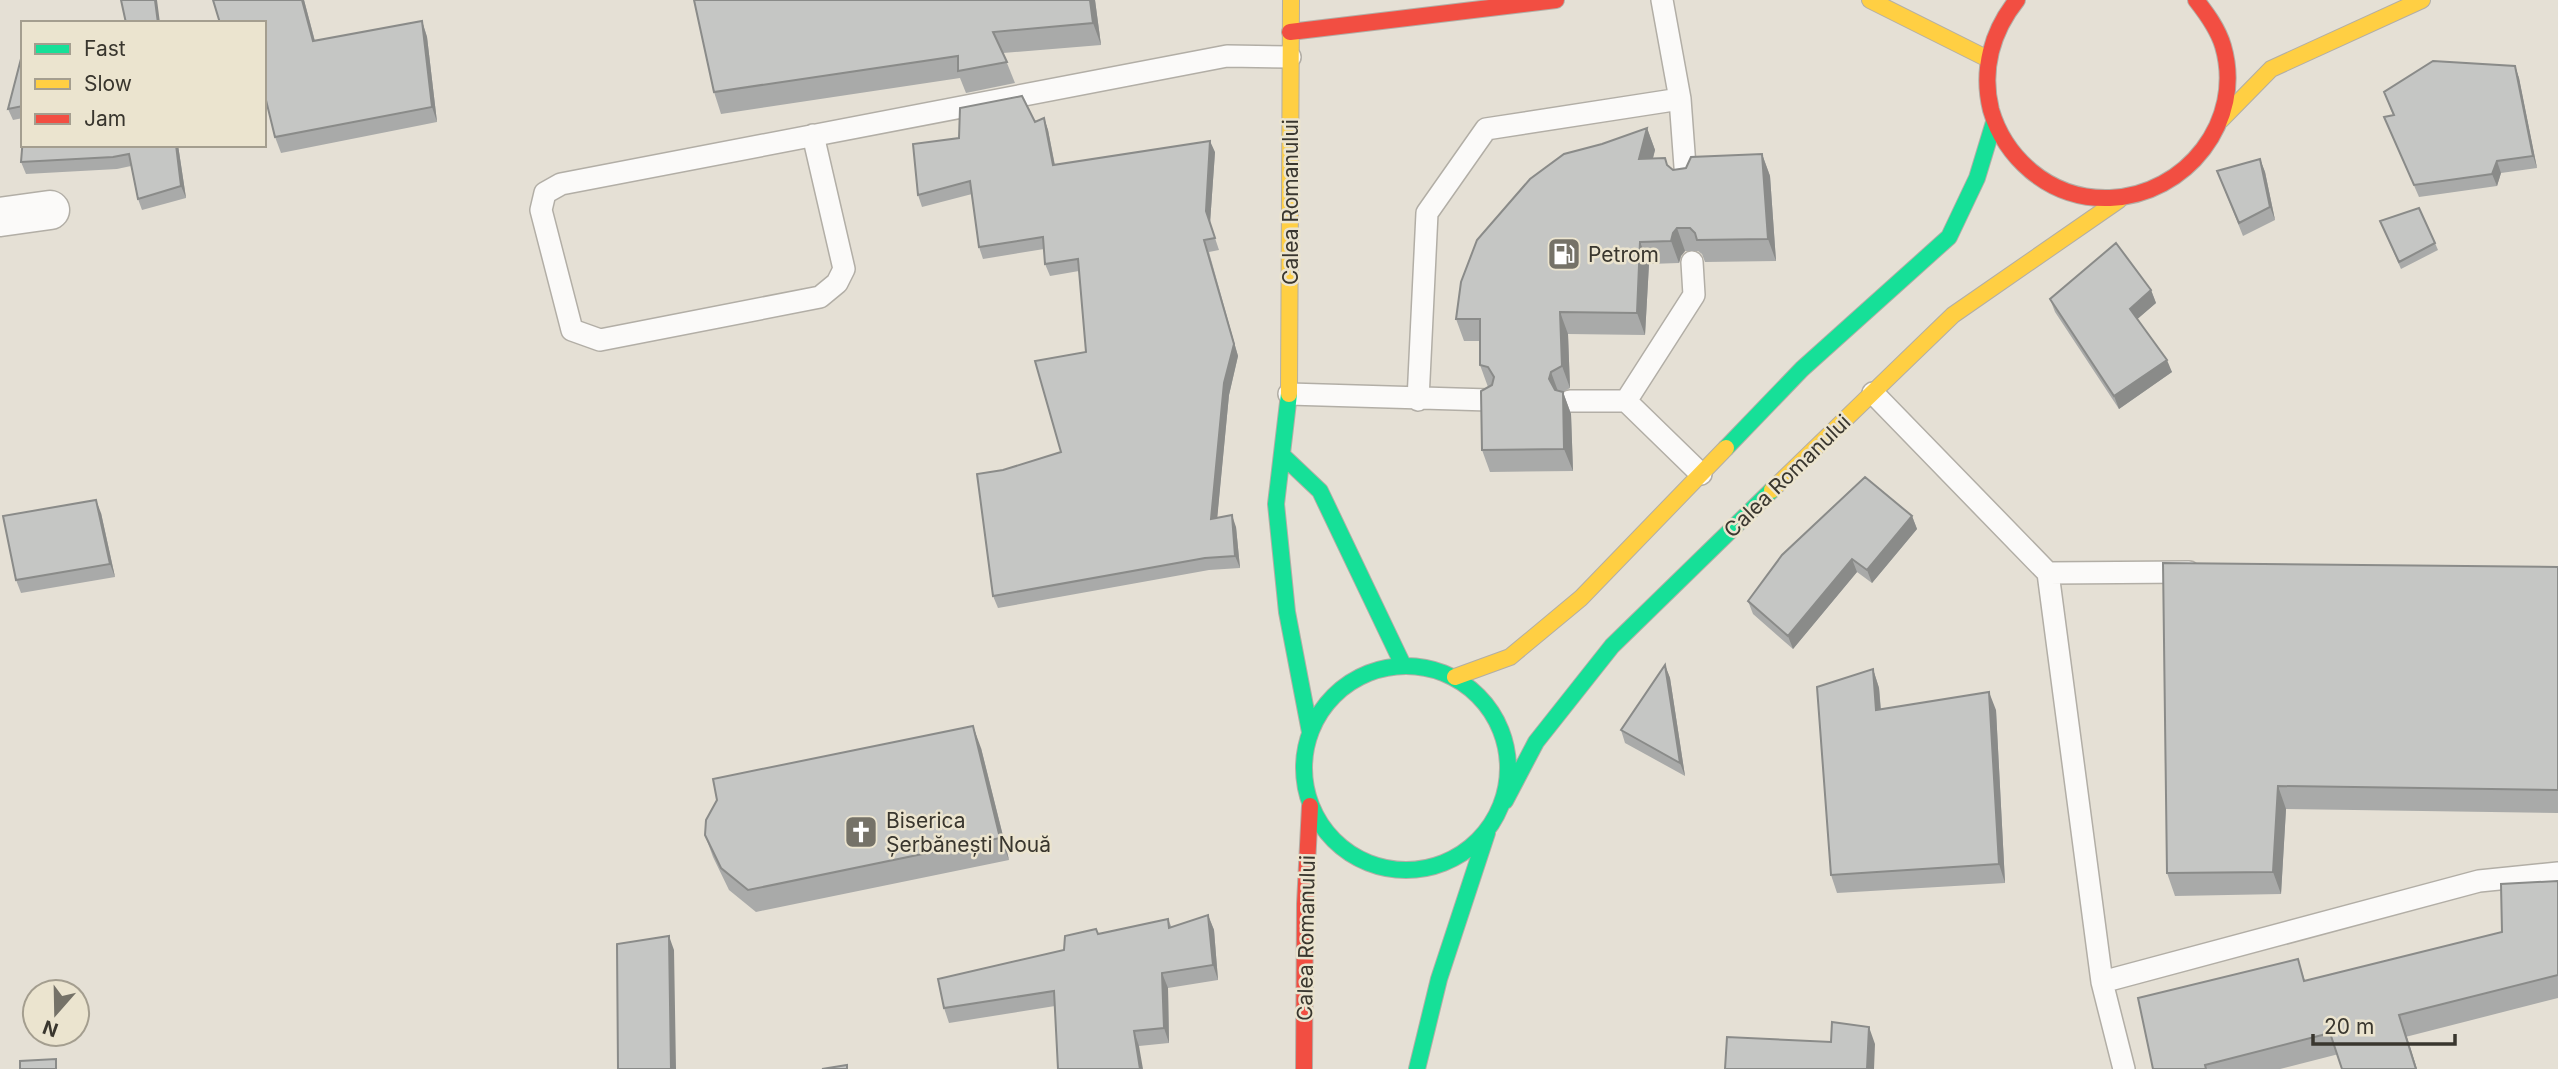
<svg xmlns="http://www.w3.org/2000/svg" width="2558" height="1069" viewBox="0 0 2558 1069" font-family="Inter,sans-serif">
  <style>
    .lines { fill: none; stroke-linecap: round; stroke-linejoin: round }
    .lane-casing { stroke: #b2aea6; stroke-width: 24 }
    .street-casing { stroke: #b2aea6; stroke-width: 41 }
    .fast-casing { stroke: #b2aea6; stroke-width: 18 }
    .slow-casing { stroke: #b2aea6; stroke-width: 18 }
    .jam-casing { stroke: #b2aea6; stroke-width: 18 }
    .lane { stroke: #fbfaf9; stroke-width: 21 }
    .street { stroke: #fbfaf9; stroke-width: 38 }
    .fast { stroke: #16e098; stroke-width: 16 }
    .slow { stroke: #ffcf43; stroke-width: 16 }
    .jam { stroke: #f24e42; stroke-width: 16 }
    .wall { fill: #a9aaa9 }
    .shaded-wall { fill: #8a8b89 }
    .building { fill: #c5c6c4; stroke: #8a8b89; stroke-width: 2 }
    .labels { text-anchor: middle; dominant-baseline: central; stroke-width: 5; stroke-linejoin: round; paint-order: stroke }
    .street-label { font-size: 21px; fill: #39362e; stroke: #ebe4cf }
    .poi-label { font-size: 21px; fill: #39362e; stroke: #ebe4cf; text-anchor: start }
  </style>
  <rect width="100%" height="100%" fill="#e5e0d5"/>
  <g class="lines">
    <defs>
      <path id="lane" d="M1662,0L1680,99L1686,180
        M813,135L844,269L837,283L820,297L600,340L572,330L541,210L545,193L561,184L1227,56L1290,57
        M1873,393L2048,573L2102,982L2124,1069
        M1289,394L1489,400
        M1418,400L1427,213L1486,129L1680,99
        M1570,401H1626L1701,474
        M1626,401L1694,295L1692,262
        M2048,573L2189,572
        M2102,982L2479,881L2558,873"/>
      <path id="street" d="M0,217L50,210"/>
      <path id="fast" d="M1289,394L1276,504L1287,612L1310,732
        M1726,448L1802,369L1949,237L1977,178L1994,122
        M1282,455L1320,491L1403,665
        M1304 768a102 102 0 1 1 204 0a102 102 0 1 1-204 0Z
        M1505,801L1536,742L1612,646L1772,490
        M1417,1069L1439,979L1487,833"/>
      <path id="slow" d="M1870,0L1988,59
        M2221,120L2271,69L2422,0
        M1289,394L1291,0
        M1772,490L1953,315L2119,200
        M1455,677L1510,657L1581,598L1726,448"/>
      <path id="jam" d="M2017,0C1992,31 1981,70 1991,110C1998,134 2012,155 2031,171C2054,190 2081,199 2110,198C2186,195 2245,121 2223,46C2218,29 2207,14 2196,0
        M1290,32L1556,0
        M1304,1069L1305,904L1310,806"/>
    </defs>
    <use href="#lane" class="lane-casing"/>
    <use href="#street" class="street-casing"/>
    <use href="#fast" class="fast-casing"/>
    <use href="#slow" class="slow-casing"/>
    <use href="#jam" class="jam-casing"/>
    <use href="#lane" class="lane"/>
    <use href="#street" class="street"/>
    <use href="#fast" class="fast"/>
    <use href="#slow" class="slow"/>
    <use href="#jam" class="jam"/>
  </g>
  <path class="wall" d="M213,0H304L315,41L422,21L427,37L437,122L281,153L275,137L264,23Z
    M1095,0L1101,45L1003,53L1015,83L966,93L960,78L721,114L714,92Z
    M23,51V118L13,120L8,109Z
    M2515,66L2519,78L2537,168L2501,173L2497,186L2419,197L2384,117L2393,115L2384,92Z
    M1044,118L1048,130L1055,165L1215,152L1210,223L1219,250L1209,252L1238,356L1229,395L1217,518L1236,527L1240,568L1209,570L998,608L993,596L1003,470L1061,452L1086,352L1079,271L1050,276L1045,264L1044,249L983,259L979,247L972,194L922,207L918,195L959,138L1035,122Z
    M1647,128L1655,150L1653,158L1667,165L1673,170L1762,154L1770,176L1776,261L1705,262L1702,254L1698,251H1685L1681,256L1679,263L1649,264L1645,335L1568,334L1570,388L1563,392L1571,414L1573,471L1490,472L1482,450L1488,387L1480,365V341H1464L1456,319L1602,144Z
    M178,145L186,198L142,210L138,199L131,166L117,169L26,174L21,162Z
    M2260,159L2265,172L2275,220L2243,236L2217,171Z
    M2383,228L2435,243L2438,250L2401,269Z
    M2151,290L2156,303L2137,319L2172,372L2119,409L2055,312L2050,299Z
    M101,513L115,577L21,593L16,580Z
    M1912,516L1917,529L1872,583L1857,572L1793,649L1753,614L1748,601Z
    M2558,567V813L2286,809L2281,894L2175,896L2167,873Z
    M1665,665L1670,678L1685,776L1625,743L1621,730Z
    M1873,669L1879,688L1881,709L1996,710L2005,883L1837,893L1831,875Z
    M981,748L1009,860L756,912L729,890L713,857L705,835Z
    M2558,881V998L2280,1069H2153L2298,959L2305,981L2502,932Z
    M1208,915L1214,930L1218,980L1168,988L1169,1043L1139,1046L1055,1006L949,1023L944,1008L1098,934L1168,919L1172,928Z"/>
  <path class="shaded-wall" d="M155,0H157L160,23H158Z
    M302,0H304L319,57L313,41Z
    M1090,0H1095L1101,45L1093,23Z
    M422,21L427,37L437,122L432,107Z
    M2515,66L2519,78L2537,168L2533,156Z
    M1044,118L1048,130L1057,177L1053,165Z
    M1647,128L1655,150L1647,181L1639,159Z
    M1210,141L1215,152L1210,223L1219,250L1206,211Z
    M176,145H178L186,198L181,186Z
    M1762,154L1770,176L1776,261L1768,239Z
    M2260,159L2265,172L2275,220L2270,207Z
    M2497,161L2501,173L2497,186L2492,174Z
    M1677,228L1685,251L1681,256L1679,263L1671,241L1673,233Z
    M1204,240L1238,356L1229,395L1216,531L1211,519Z
    M1640,242L1649,264L1645,335L1637,313Z
    M2151,290L2156,303L2134,322L2130,309Z
    M1560,312L1568,334L1570,388L1562,366Z
    M2167,360L2172,372L2119,409L2114,396Z
    M1551,372L1559,394L1557,402L1549,379Z
    M1563,392L1571,414L1573,471L1564,449Z
    M96,500L101,513L115,577L110,564Z
    M1232,515L1236,527L1240,568L1235,556Z
    M1912,516L1917,529L1872,583L1867,570Z
    M1852,559L1857,572L1793,649L1788,636Z
    M1665,665L1670,678L1685,776L1680,763Z
    M1873,669L1879,688L1882,728L1876,710Z
    M1989,692L1996,710L2005,883L1999,864Z
    M973,726L981,748L1009,860L1000,838Z
    M2278,786L2286,809L2281,894L2273,872Z
    M1208,915L1214,930L1218,980L1213,965Z
    M669,936L674,950L676,1069H671Z
    M1162,973L1168,988L1169,1043L1164,1028Z
    M2399,1015L2407,1037L2417,1069H2416Z
    M1869,1027L1875,1044L1874,1069H1867Z
    M1134,1031L1139,1046L1143,1069H1140Z"/>
  <path class="building" d="M121,0H155L158,23H126Z
    M213,0H302L313,41L422,21L432,107L275,137L264,92V23H220Z
    M694,0H1090L1093,23L993,32L1007,62L958,71V56L714,92Z
    M81,21V23H62Z
    M23,51V106L8,109Z
    M2433,61L2515,66L2533,156L2497,161L2492,174L2414,185L2384,117L2394,115L2384,92Z
    M1022,96L1035,122L1044,118L1053,165L1210,141L1206,211L1215,238L1204,240L1234,344L1224,383L1211,519L1232,515L1235,556L1205,558L993,596L977,474L1003,470L1061,452L1035,361L1086,352L1078,259L1045,264L1043,237L979,247L970,181L918,195L913,144L959,138L960,108Z
    M1647,128L1639,159L1665,158L1667,165L1673,170L1686,168L1691,157L1762,154L1768,239L1697,240L1695,233L1690,228H1677L1673,233L1671,241L1640,242L1637,313L1560,312L1562,366L1551,372L1549,379L1555,390L1563,392L1564,449L1482,450L1481,391L1492,385L1494,377L1488,367L1480,365V319H1456L1461,282L1477,240L1530,179L1564,154L1602,144Z
    M23,137V145H176L181,186L138,199L129,154L113,157L21,162Z
    M2260,159L2270,207L2239,223L2217,171Z
    M2419,208L2435,243L2399,262L2380,221Z
    M2116,243L2151,290L2130,309L2167,360L2114,396L2050,299Z
    M1865,477L1912,516L1867,570L1852,559L1788,636L1748,601L1782,555Z
    M96,500L110,564L16,580L3,516Z
    M2163,563L2558,567V790L2278,786L2273,872L2167,873Z
    M1665,665L1680,763L1621,730Z
    M1873,669L1876,710L1989,692L1999,864L1831,875L1817,687Z
    M973,726L1000,838L748,890L721,868L705,835L706,820L717,800L713,779Z
    M2558,881V975L2399,1015L2416,1069H2342L2330,1033L2205,1065L2206,1069H2153L2138,998L2298,959L2304,981L2502,932L2501,884Z
    M1208,915L1213,965L1162,973L1164,1028L1134,1031L1140,1069H1058L1054,991L944,1008L938,979L1064,950L1065,936L1096,929L1098,934L1168,919L1169,928Z
    M669,936L671,1069H618L617,944Z
    M1832,1022L1869,1027L1867,1069H1725L1727,1037L1831,1042Z
    M56,1059V1069H20V1061Z
    M847,1065V1069H822Z"/>
  <defs>
    <symbol id="fuel-square" viewBox="-11 -11 22 22"><rect x="-9" y="-9" width="18" height="18" rx="4" fill="#757268" stroke="#ebe4cf"/><path d="M-5.5-6h7V0h2V4h1.3V-2.5L3-4.5l.8-.8L6-3V5H2.5V1h-1V6h-7ZM-4.2-4.7v3.2H.2V-4.7Z" fill="#fff"/></symbol>
    <symbol id="church-square" viewBox="-11 -11 22 22"><rect x="-9" y="-9" width="18" height="18" rx="4" fill="#757268" stroke="#ebe4cf"/><path d="M-1.2-6h2.4v3.5h3.3v2.4h-3.3V6h-2.4V-.1h-3.3v-2.4h3.3Z" fill="#fff"/></symbol>
  </defs>
  <g fill-rule="evenodd">
    <use href="#fuel-square" x="1545" y="235" width="38" height="38"/>
    <use href="#church-square" x="842" y="813" width="38" height="38"/>
  </g>
  <g class="labels">
    <g class="street-label">
      <text transform="translate(1290 202) rotate(-90)">Calea Romanului</text>
      <text transform="translate(1787 476) rotate(-44)">Calea Romanului</text>
      <text transform="translate(1306 938) rotate(-89)">Calea Romanului</text>
    </g>
    <g class="poi-label">
      <text x="1588" y="254">Petrom</text>
      <text x="886" y="820">Biserica<tspan x="886" dy="24">Șerbănești Nouă</tspan></text>
    </g>
  </g>
  <rect x="21" y="21" width="245" height="126" fill="#ebe4cf" stroke="#a49e8f" stroke-width="2"/>
  <rect x="35" y="44" width="35" height="10" fill="#16e098" stroke="#a49e8f" stroke-width="2"/>
  <text x="84" y="56" font-size="21" fill="#39362e">Fast</text>
  <rect x="35" y="79" width="35" height="10" fill="#ffcf43" stroke="#a49e8f" stroke-width="2"/>
  <text x="84" y="91" font-size="21" fill="#39362e">Slow</text>
  <rect x="35" y="114" width="35" height="10" fill="#f24e42" stroke="#a49e8f" stroke-width="2"/>
  <text x="84" y="126" font-size="21" fill="#39362e">Jam</text>
  <g transform="translate(56 1013) rotate(200)"><circle r="33" fill="#ebe4cf" stroke="#a49e8f" stroke-width="2"/>
  <path d="M0-5L12 26L0 18L-12 26Z" fill="#757268"/>
  <text y="-10" font-size="19" font-weight="bold" text-anchor="middle" fill="#39362e">N</text>
  </g>
  <path d="M2313 1034v10h142v-10" fill="none" stroke="#39362e" stroke-width="3.5"/>
  <text x="2324" y="1034" font-size="21" fill="#39362e" stroke="#ebe4cf" stroke-width="5" paint-order="stroke">20 m</text>
</svg>
